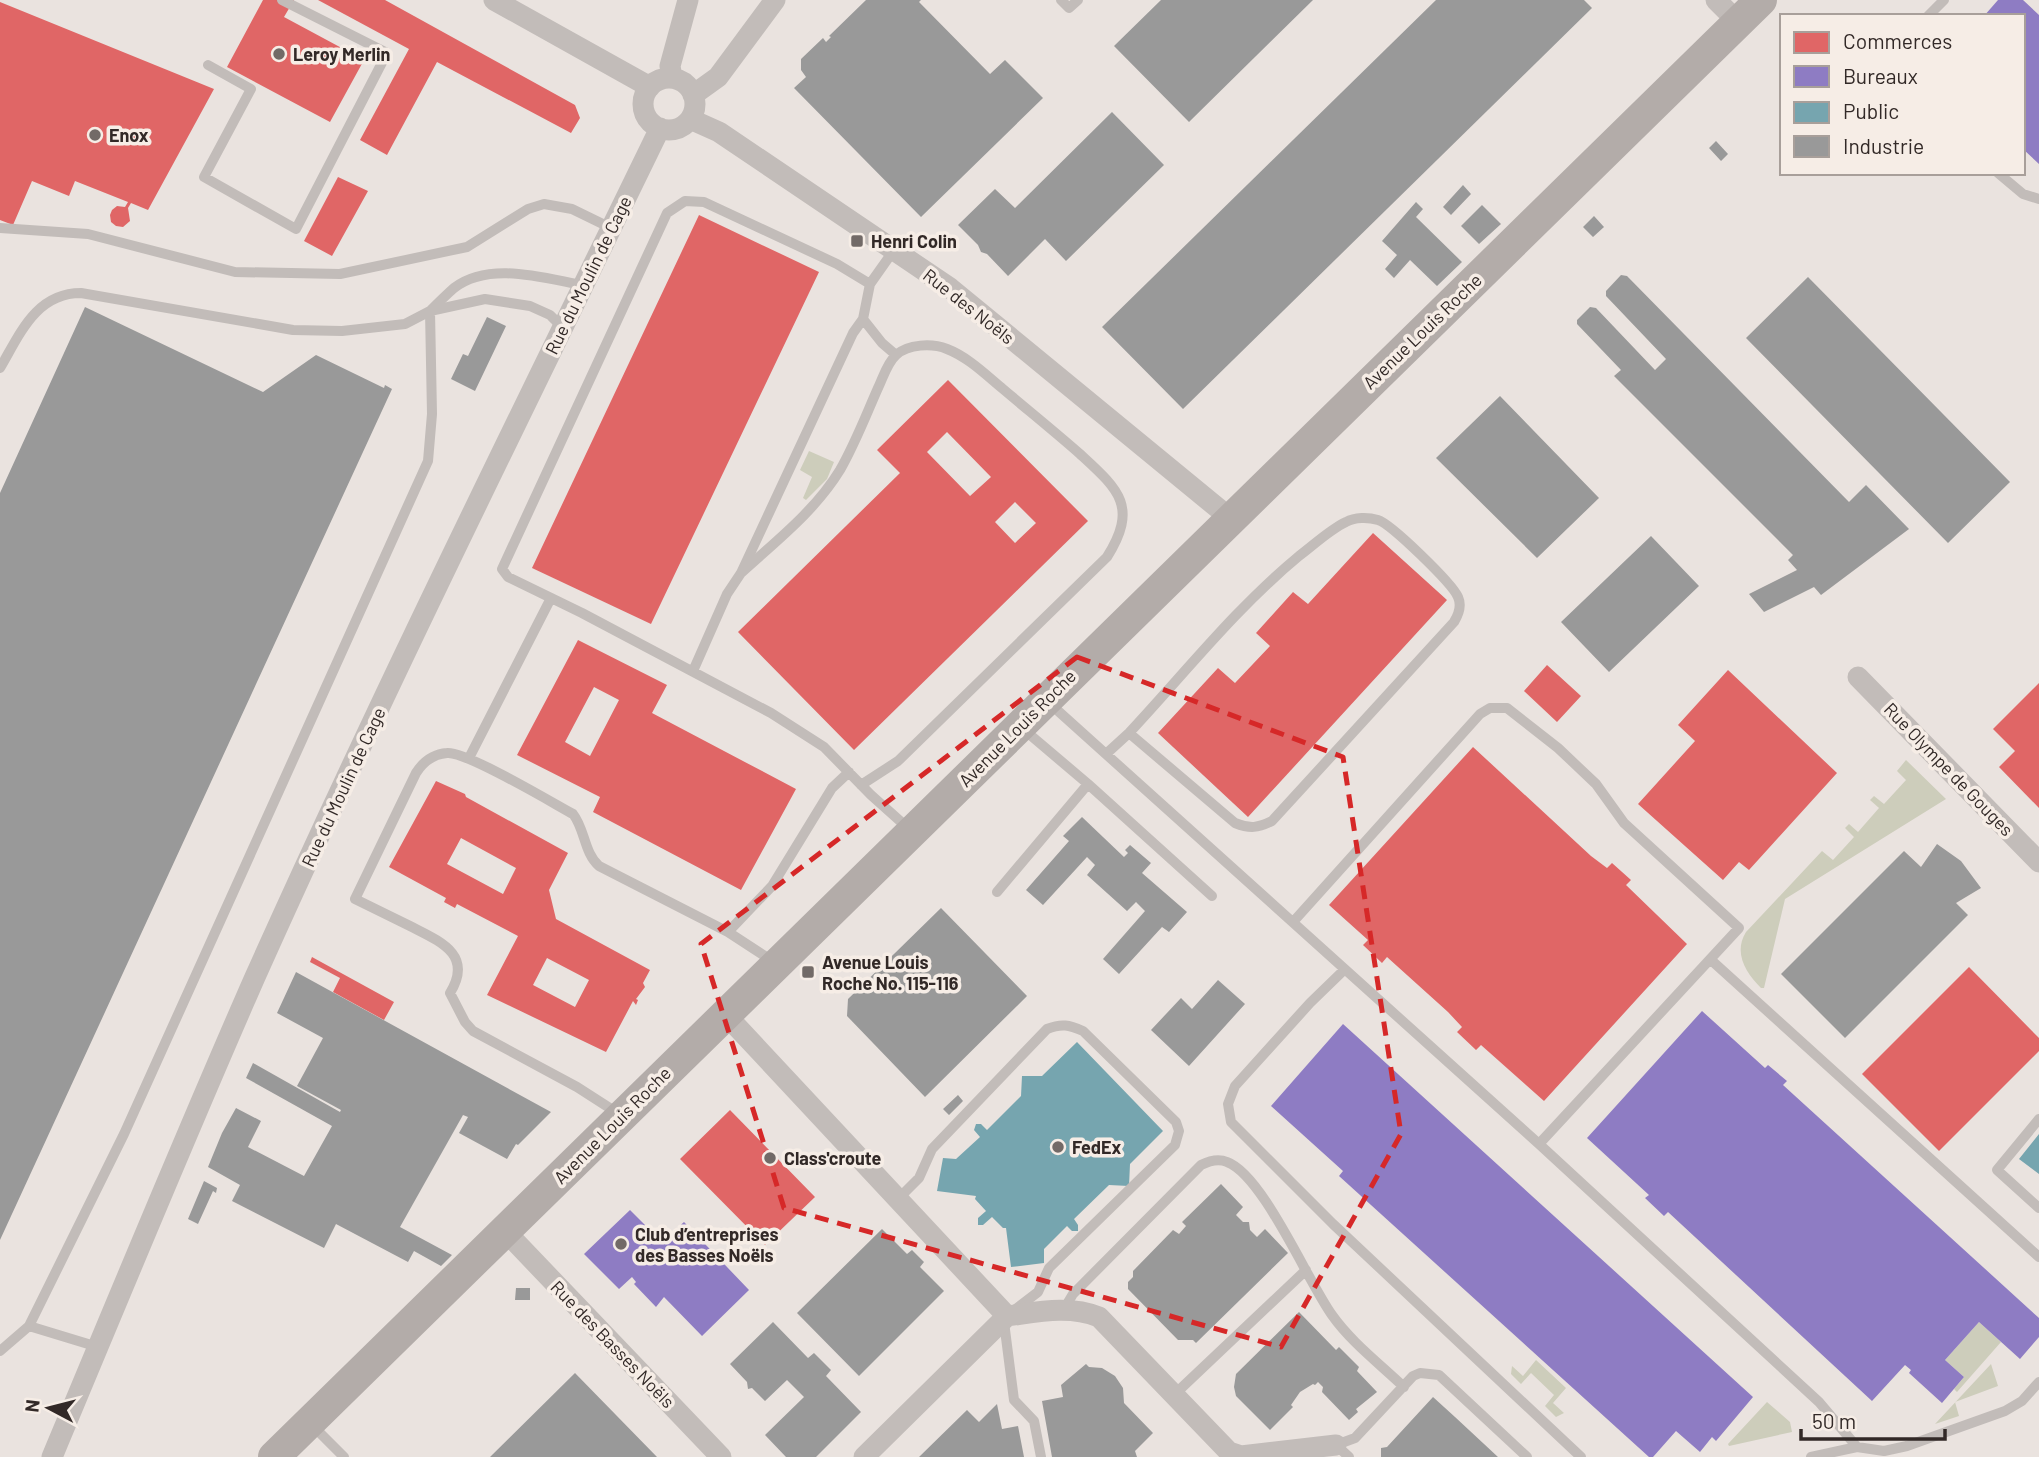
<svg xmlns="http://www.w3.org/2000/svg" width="2039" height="1457" viewBox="0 0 2039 1457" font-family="Barlow,sans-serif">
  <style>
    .green { fill: #cdcdbb }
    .shops { fill: #e06666; fill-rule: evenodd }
    .offices { fill: #8e7cc3 }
    .public { fill: #76a5af }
    .industry { fill: #999 }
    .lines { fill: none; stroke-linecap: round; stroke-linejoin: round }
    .lane { stroke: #c2bcb9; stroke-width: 10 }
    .street { stroke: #c2bcb9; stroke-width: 21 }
    .secondary { stroke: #b3aca9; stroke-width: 32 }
    .marked { fill: none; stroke: #d62828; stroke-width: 5; stroke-dasharray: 14 9; stroke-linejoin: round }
    .poi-dot { fill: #726a67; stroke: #f6ede6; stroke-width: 2.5 }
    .labels { text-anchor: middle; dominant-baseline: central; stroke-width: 7; stroke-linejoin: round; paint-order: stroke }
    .poi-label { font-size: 18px; font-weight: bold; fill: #322927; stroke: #f6ede6; text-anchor: start }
    .street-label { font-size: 18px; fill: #322927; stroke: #f6ede6 }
  </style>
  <rect width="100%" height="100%" fill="#eae3df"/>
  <path class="green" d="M809,451L834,462L827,479L806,500L803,498L812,477L800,470Z
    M1906,760L1946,799L1785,899L1764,988H1761C1746,973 1733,953 1746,932L1822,851L1833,860L1854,837L1845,828L1849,824L1858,832L1879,808L1870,800L1874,796L1884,804L1906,780L1897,771Z
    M1979,1322L2001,1342L1957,1392L1954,1389L1964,1377L1945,1360Z
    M1536,1360L1566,1388L1553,1403L1564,1413L1556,1417L1545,1406L1554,1395L1531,1373L1521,1384L1511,1374L1512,1366L1523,1376Z
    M1991,1364L1998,1386L1955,1402L1959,1416L1935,1424Z
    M1767,1402L1790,1422L1792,1432L1729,1446L1728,1444Z"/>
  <path class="shops" d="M263,0H294L284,17L364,60L330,122L227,67Z
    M318,0H385L575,105L580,118L571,133L437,62L387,155L360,140L409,49Z
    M0,2L214,89L148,210L131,203L128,208L130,221L123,227L116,226L111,222L110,215L112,210L117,206L125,207L128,202L75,181L69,196L32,181L13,225L0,220Z
    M338,177L368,191L332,256L304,241Z
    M699,215L819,272L651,624L532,568Z
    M948,380L1088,521L854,750L738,632L900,473L877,450ZM947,432L991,477L970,496L927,452ZM1015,502L1036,523L1015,543L995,522Z
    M1373,533L1447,600L1248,817L1158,733L1218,668L1235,683L1270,646L1256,633L1293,592L1308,604Z
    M578,640L667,685L652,713L796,789L741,890L593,812L600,797L517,755ZM594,687L619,700L590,756L565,742Z
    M1547,665L1581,696L1557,722L1524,691Z
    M1728,670L1837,773L1749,870L1739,862L1723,880L1638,804L1695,741L1678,725Z
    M2039,683V808L1999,767L2015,751L1993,729Z
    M1473,747L1591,856L1607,868L1612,863L1631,880L1626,885L1687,944L1544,1101L1481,1045L1476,1050L1457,1032L1462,1027L1448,1012L1387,957L1382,963L1363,945L1368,940L1329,905Z
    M436,781L465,794L466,797L568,853L549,890L556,919L650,970L643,983L645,987L636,999L638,1000L636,1005L633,1001L606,1052L487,995L518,936L457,904L455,908L444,902L446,898L389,867ZM461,838L516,868L503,894L447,864ZM547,958L589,980L575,1007L533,985Z
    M312,957L394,1002L384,1020L333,992L340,978L310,962Z
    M1969,967L2039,1038V1051L1939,1151L1862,1074Z
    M730,1110L815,1197L765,1245L680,1159Z"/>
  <path class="offices" d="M1998,0H2023L2039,15V164L2023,149V16H1984Z
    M1702,1011L1765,1068L1768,1065L1787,1081L1783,1085L2039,1318V1337L2020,1359L1979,1322L1945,1360L1964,1377L1942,1403L1909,1373L1911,1370L1905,1365L1872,1401L1668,1212L1664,1216L1645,1198L1649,1195L1587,1138Z
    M1343,1024L1753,1397L1716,1441L1712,1437L1700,1452L1676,1431L1653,1457H1649L1339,1176L1343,1171L1271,1106Z
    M630,1210L662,1242L684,1222L749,1290L702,1336L664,1297L656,1307L634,1284L636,1282L632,1277L619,1289L584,1254Z"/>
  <path class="public" d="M1077,1042L1163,1131L1130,1164L1129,1186L1109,1185L1074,1219L1078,1225V1231H1072L1067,1226L1044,1249V1263L1011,1267L1006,1228H1003L992,1217L983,1225H978V1218L986,1211L975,1199L976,1196L937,1191L943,1158L956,1159L980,1137L974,1130L976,1124H981L987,1130L1021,1096L1022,1076H1042Z
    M2039,1134V1174L2019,1159Z"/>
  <path class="industry" d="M866,0H921L919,2L990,74L1005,60L1043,98L921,217L794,88L806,77L801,70V59L823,38L826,42L831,37L829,36Z
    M1161,0H1313L1189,122L1114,46Z
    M1436,0H1584L1592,8L1183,409L1102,327Z
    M1112,112L1164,165L1066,261L1045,239L1008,276L987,254L981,252L978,245L958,225L995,189L1015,208Z
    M1716,141L1728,154L1721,161L1709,148Z
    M1463,185L1471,194L1451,215L1443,207Z
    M1416,202L1423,209L1416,217L1462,262L1437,286L1410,260L1394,278L1385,269L1397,255L1382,241Z
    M1482,205L1501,224L1479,244L1461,226Z
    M1594,216L1604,227L1593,237L1583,227Z
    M1621,275L1627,276L1849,502L1866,485L1909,529L1821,595L1814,587L1764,612L1749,594L1797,570L1788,560L1793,555L1614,376L1621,370L1577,324V320L1590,307L1596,308L1655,370L1666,359L1606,296V291Z
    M1808,277L2010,482L1948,543L1746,338Z
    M85,307L263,392L316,355L384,388L385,385L392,389L0,1240V493Z
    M487,317L506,326L475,391L451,379L463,354L468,356Z
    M1500,396L1599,498L1537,558L1436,458Z
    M1651,536L1699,586L1609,672L1561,622Z
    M1082,817L1124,857L1128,853L1125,850L1130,845L1151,863L1142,873L1187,912L1169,932L1162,927L1119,974L1103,959L1145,911L1136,902L1127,911L1087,875L1095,865L1087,857L1043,905L1026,890L1069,841L1063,836Z
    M1937,844L1961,861L1981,888L1956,903L1968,915L1845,1038L1781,974L1904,851L1921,867Z
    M941,908L1027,996L925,1097L847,1016L848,999Z
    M296,972L551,1112L518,1145L516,1144L507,1159L459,1133L468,1117L463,1115L400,1227L452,1255L441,1266L414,1251L408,1262L336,1224L324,1248L232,1201L240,1185L208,1167L222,1133L236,1108L261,1121L248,1147L304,1176L332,1126L246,1078L253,1063L340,1112L341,1110L297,1086L323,1038L277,1013Z
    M1218,980L1245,1004L1189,1066L1151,1030L1181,998L1192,1009Z
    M958,1095L963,1101L949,1115L943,1109Z
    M204,1181L217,1188L216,1193L213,1191L198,1224L188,1219Z
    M1221,1184L1243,1207L1236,1215L1243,1222H1249L1250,1230L1257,1237L1265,1229L1288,1253L1196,1343L1193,1340H1178L1128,1289V1282L1133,1277V1271L1173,1230L1179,1234L1186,1226L1182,1222Z
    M882,1229L907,1254L912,1250L924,1262L920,1267L944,1291L859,1376L797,1313Z
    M516,1288H530V1300H515Z
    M1299,1312L1336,1350L1339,1347L1359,1367L1357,1371L1377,1392L1356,1409L1358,1412L1349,1420L1322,1392L1323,1387L1318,1382L1315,1385L1313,1384L1300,1392L1291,1405L1293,1407L1270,1430L1236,1396L1234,1387L1236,1374Z
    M773,1322L808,1358L814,1353L831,1370L826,1376L861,1412L816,1457H786L765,1435L804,1397L787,1380L765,1401L752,1388L748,1389L747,1382L730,1364Z
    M1086,1364L1089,1367L1102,1368L1115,1376L1123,1388L1124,1403L1153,1433L1135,1451L1137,1457H1052L1042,1401L1063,1397L1061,1385Z
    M575,1373L657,1457H490Z
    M1433,1397L1455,1417L1498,1457H1381V1448L1387,1447Z
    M997,1404L1002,1429L1018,1426L1024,1457H919L967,1410L979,1422Z"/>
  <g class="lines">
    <path class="lane" d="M1061,0L1069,8L1078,0
      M1928,16L1944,0
      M208,65L251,89L204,177L296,229L387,53L282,0
      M1998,173L2023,194L2039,199
      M0,228L88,234L235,272L340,274L467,247L528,209L544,204L572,209L611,228
      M894,250L870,284L863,319L882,343L896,355
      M870,284L837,264L704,202L685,201L667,213L502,569L508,577L582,613L771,713L824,747L871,795L909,829
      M0,368C20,334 36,293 81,293L293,330L342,331L405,324L430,311L485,299L530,306L550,315L562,327
      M741,573C776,541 815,511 840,470C855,444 866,415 878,388C883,378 887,363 896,355C908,344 932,343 947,349C968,357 986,375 1003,389C1029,411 1055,432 1080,454C1118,489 1139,506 1107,557L898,761L861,785
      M693,671L727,594L741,573L853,333L863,319
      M1047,701L1539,1144L1819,1402L1857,1447L1884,1451L1907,1446L2005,1411L2022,1401L2039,1382
      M1106,754L1129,733C1185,673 1236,608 1299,556C1314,545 1329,530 1346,522C1355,517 1368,517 1378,520C1391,524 1452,583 1458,597C1462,606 1459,614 1454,622L1272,821C1258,828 1250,829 1235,823L1129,733
      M469,758L551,598
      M1088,784L1212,896
      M997,892L1088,784L1022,728
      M1293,922L1480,714L1490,708H1507L1558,748L1596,784L1624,823L1739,928L1539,1144
      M1711,960L2039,1257
      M774,962L728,932L772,886L832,788L849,772
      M1344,970L1310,1003L1235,1086L1228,1104L1231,1122L1333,1224L1581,1457
      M619,1114L577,1087L473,1031L465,1022L450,993C474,954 439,941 410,926C392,917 373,908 355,899L416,773C423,762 434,754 447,753C466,751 551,802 573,814C585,829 584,853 599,866L728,932
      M2039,1119L1997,1170L2039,1208
      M898,1199L919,1178L932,1149L1047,1029C1062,1023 1069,1025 1083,1031L1176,1122L1179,1131L1175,1145L1049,1268L1038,1292L1012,1312
      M1064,1309L1073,1294L1201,1165C1209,1161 1218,1158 1227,1162C1263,1175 1308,1282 1332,1315C1351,1342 1380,1364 1404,1387
      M1004,1322L1014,1400L1034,1421L1041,1457
      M29,1326L98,1347
      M0,1351L29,1326L124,1134L428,461L432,414L430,311C438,303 446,295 454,288C489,261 543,278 582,285
      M1175,1394L1306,1270
      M311,1424L344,1457
      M1336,1445L1355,1438L1413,1376L1420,1373L1439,1375L1527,1457
      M1336,1445L1349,1457
      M1811,1457L1857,1447"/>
    <path class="street" d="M494,0L650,87
      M1716,0L1738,22
      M672,78L670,66L688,0
      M643 104a26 26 0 1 1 52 0a26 26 0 1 1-52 0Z
      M693,95L718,77L775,0
      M690,119L719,132L950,288L1230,518
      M1858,677L2039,862
      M726,1015L1007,1316
      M505,1231L721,1457
      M1007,1316C1038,1312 1069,1305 1099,1317L1229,1452L1241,1456L1336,1445
      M52,1457C119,1297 185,1136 255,977C383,691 523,410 660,128
      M864,1457L1007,1316"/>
    <path class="secondary" d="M274,1457L1761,0"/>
  </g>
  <path class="marked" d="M1077,657L1343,757L1401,1134L1281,1347L784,1208L701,944Z"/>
  <g class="poi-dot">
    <circle cx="279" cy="54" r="7"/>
    <circle cx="95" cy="135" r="7"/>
    <rect x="850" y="234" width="14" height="14" rx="3.5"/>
    <rect x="801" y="965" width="14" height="14" rx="3.5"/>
    <circle cx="1058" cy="1147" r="7"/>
    <circle cx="770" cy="1158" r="7"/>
    <circle cx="621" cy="1244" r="7"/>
  </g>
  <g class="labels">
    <g class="poi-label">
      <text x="293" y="54">Leroy Merlin</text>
      <text x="109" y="135">Enox</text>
      <text x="871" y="241">Henri Colin</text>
      <text x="822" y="962">Avenue Louis<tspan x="822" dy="21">Roche No. 115-116</tspan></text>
      <text x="1072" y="1147">FedEx</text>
      <text x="784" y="1158">Class'croute</text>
      <text x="635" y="1234">Club d’entreprises<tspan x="635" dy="21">des Basses Noëls</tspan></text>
    </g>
    <g class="street-label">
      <text transform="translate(588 275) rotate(-64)">Rue du Moulin de Cage</text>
      <text transform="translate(969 306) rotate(38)">Rue des Noëls</text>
      <text transform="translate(1422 331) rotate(-44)">Avenue Louis Roche</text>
      <text transform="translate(1017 728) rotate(-45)">Avenue Louis Roche</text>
      <text transform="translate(1949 769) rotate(46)">Rue Olympe de Gouges</text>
      <text transform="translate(343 787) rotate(-65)">Rue du Moulin de Cage</text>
      <text transform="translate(612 1125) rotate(-45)">Avenue Louis Roche</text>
      <text transform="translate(613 1344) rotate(46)">Rue des Basses Noëls</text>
    </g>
  </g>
  <rect x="1780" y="14" width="245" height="161" fill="#f6ede6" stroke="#a89f9a" stroke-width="2"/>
  <rect x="1794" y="32" width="35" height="21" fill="#e06666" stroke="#a89f9a" stroke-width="2"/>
  <text x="1843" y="49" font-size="21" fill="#322927">Commerces</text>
  <rect x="1794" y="66" width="35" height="21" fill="#8e7cc3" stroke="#a89f9a" stroke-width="2"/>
  <text x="1843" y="84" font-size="21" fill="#322927">Bureaux</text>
  <rect x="1794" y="102" width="35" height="21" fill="#76a5af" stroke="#a89f9a" stroke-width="2"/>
  <text x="1843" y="119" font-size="21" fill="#322927">Public</text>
  <rect x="1794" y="136" width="35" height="21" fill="#999999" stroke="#a89f9a" stroke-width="2"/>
  <text x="1843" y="154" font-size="21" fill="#322927">Industrie</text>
  <g transform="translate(49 1408) rotate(277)" stroke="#f6ede6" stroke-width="5" paint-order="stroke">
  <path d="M0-5L12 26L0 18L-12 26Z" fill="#322927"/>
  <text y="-10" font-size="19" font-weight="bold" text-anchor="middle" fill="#322927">N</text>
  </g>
  <path d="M1801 1429v10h144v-10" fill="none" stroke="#322927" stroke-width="3.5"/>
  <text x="1812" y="1429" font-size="21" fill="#322927" stroke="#f6ede6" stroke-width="5" paint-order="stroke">50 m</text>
</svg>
